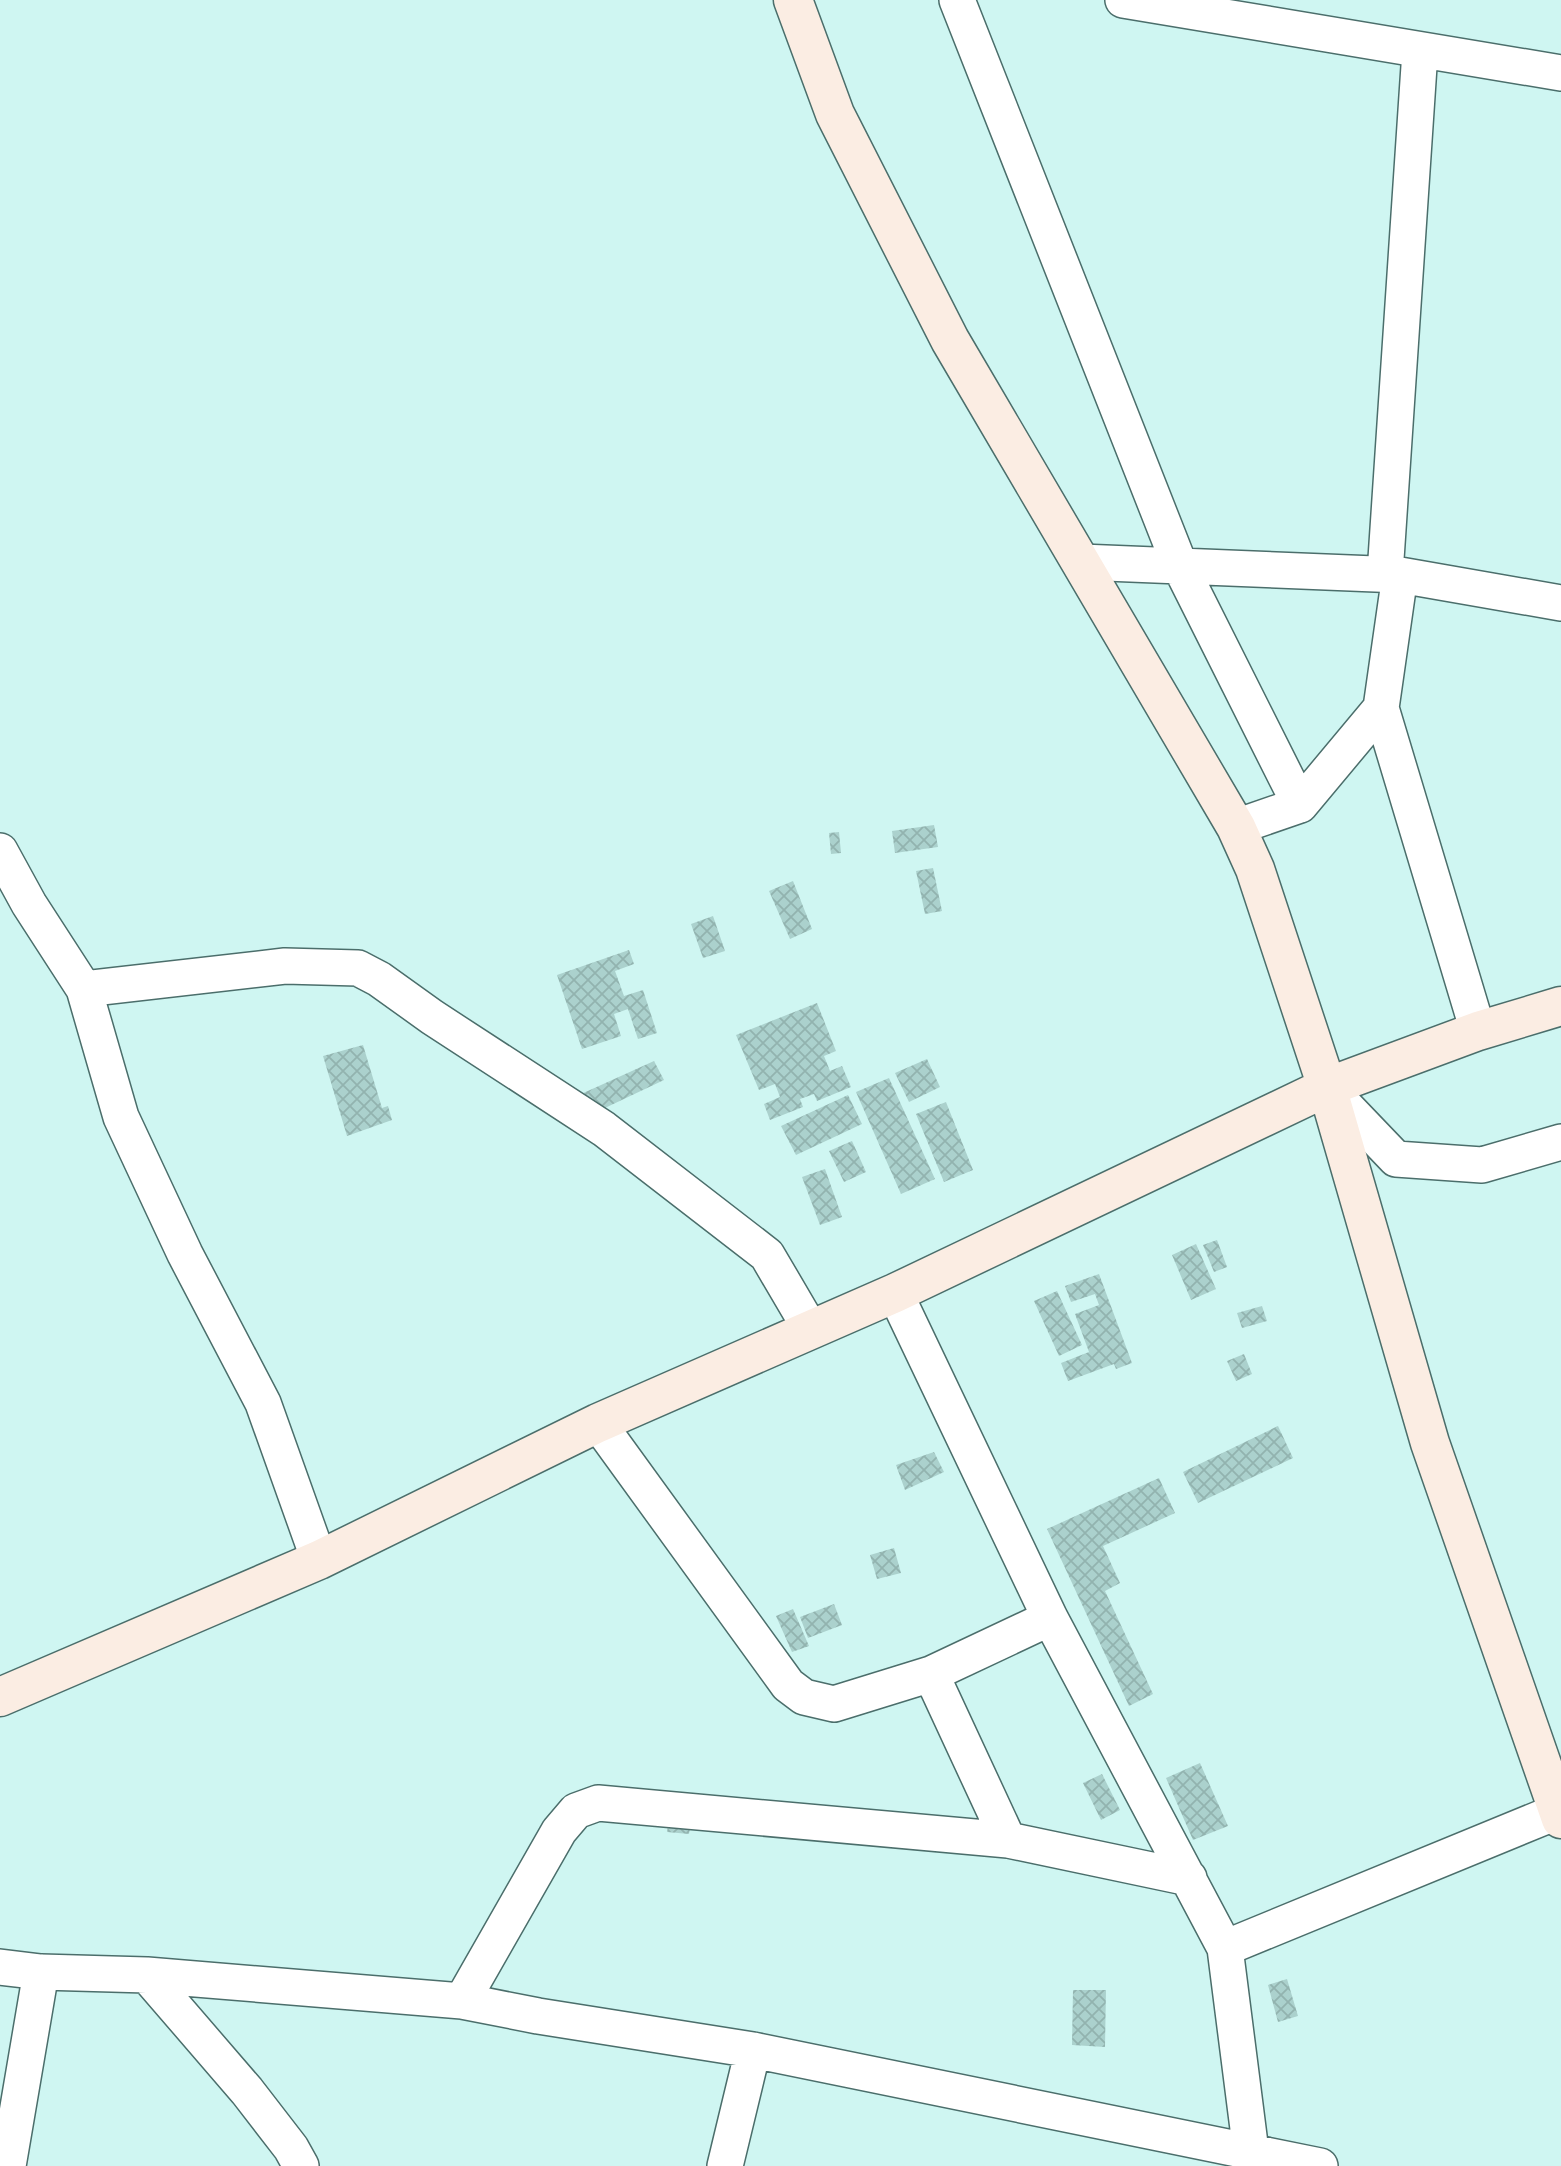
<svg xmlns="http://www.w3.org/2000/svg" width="1561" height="2166" viewBox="0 0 1561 2166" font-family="Lora,serif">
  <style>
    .building { fill: url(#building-cross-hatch) }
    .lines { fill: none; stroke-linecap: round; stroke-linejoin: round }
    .street-casing { stroke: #4b6e6b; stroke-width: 38 }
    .secondary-casing { stroke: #4b6e6b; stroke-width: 41 }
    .street { stroke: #fff; stroke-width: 35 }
    .secondary { stroke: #fbede3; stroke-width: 38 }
  </style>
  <defs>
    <pattern id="building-cross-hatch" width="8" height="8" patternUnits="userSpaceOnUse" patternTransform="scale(1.75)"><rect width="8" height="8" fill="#abd1cd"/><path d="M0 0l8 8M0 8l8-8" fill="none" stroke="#92b3af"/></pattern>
  </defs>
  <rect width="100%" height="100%" fill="#cff6f2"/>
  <path class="building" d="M934,825L938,847L895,853L892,831Z
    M839,832L841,853L831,854L829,833Z
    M933,868L942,911L925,914L916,871Z
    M793,881L812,929L790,939L769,891Z
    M713,916L725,951L703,958L691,924Z
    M629,950L634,964L615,971L624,996L643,990L657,1033L638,1039L628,1009L614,1014L621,1036L582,1049L557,975Z
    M817,1003L836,1051L824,1056L830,1071L842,1066L851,1087L817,1101L814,1094L800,1099L803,1107L770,1120L764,1104L780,1097L775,1084L759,1090L736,1035Z
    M363,1045L382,1108L388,1106L392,1120L347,1136L323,1056Z
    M927,1059L940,1087L909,1102L895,1073Z
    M654,1061L664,1080L588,1116L579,1095Z
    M889,1078L935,1179L901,1194L856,1092Z
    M848,1095L862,1124L796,1155L781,1126Z
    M946,1102L973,1170L944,1182L916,1114Z
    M852,1141L866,1172L844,1182L829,1151Z
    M825,1169L842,1217L820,1225L802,1177Z
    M1217,1240L1227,1267L1214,1272L1203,1245Z
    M1196,1244L1216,1289L1191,1300L1172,1255Z
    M1099,1274L1132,1363L1116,1369L1114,1364L1068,1381L1061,1363L1089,1352L1075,1314L1099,1305L1095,1294L1071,1302L1065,1286Z
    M1057,1291L1082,1345L1059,1356L1034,1301Z
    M1262,1306L1267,1321L1242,1328L1237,1313Z
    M1244,1354L1252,1374L1236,1381L1227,1361Z
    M1278,1426L1293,1458L1198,1503L1183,1472Z
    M934,1452L944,1472L905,1490L896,1465Z
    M1159,1478L1175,1513L1103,1546L1120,1583L1105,1591L1153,1694L1129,1706L1047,1529Z
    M894,1548L901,1573L877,1579L870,1555Z
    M834,1604L842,1625L808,1638L800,1617Z
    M793,1609L809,1646L792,1652L776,1616Z
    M1200,1763L1228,1826L1193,1840L1166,1778Z
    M1102,1774L1120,1810L1101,1820L1083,1783Z
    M670,1813L692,1815L689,1834L667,1832Z
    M1287,1979L1298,2016L1278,2022L1268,1985Z
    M1073,1990H1106L1105,2047L1072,2045Z"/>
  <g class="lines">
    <defs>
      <path id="street" d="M957,0L1180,566L1300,805
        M1123,0L1561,73
        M1081,562L1400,575L1561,603
        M1385,574L1420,51
        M1400,575L1381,708L1478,1031
        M1236,827L1300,805L1381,708
        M0,851L29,904L84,989L121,1117L185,1254L263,1403L319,1560
        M84,989L285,966L358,968L379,979L432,1017L604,1129L767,1255L811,1330
        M1327,1087L1396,1159L1482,1165L1561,1142
        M895,1293L1050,1618L1225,1948L1251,2152
        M598,1423L788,1685L804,1697L834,1704L931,1674L1050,1618
        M931,1674L1008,1840
        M1225,1948L1561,1810
        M0,1967L41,1972L147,1975L462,2001L538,2016L753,2050L1320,2166
        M147,1975L247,2091L291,2148L301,2166
        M462,2001L559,1831L576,1811L598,1803L1008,1840L1189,1878
        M8,2166L41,1972
        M725,2166L753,2050"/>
      <path id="secondary" d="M793,0L835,114L950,340L1236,827L1255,869L1327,1087L1430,1443L1561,1819
        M0,1697L319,1560L598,1423L895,1293L1327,1087L1478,1031L1561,1006"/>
    </defs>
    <use href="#street" class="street-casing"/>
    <use href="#secondary" class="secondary-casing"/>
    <use href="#street" class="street"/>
    <use href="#secondary" class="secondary"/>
  </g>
</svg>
